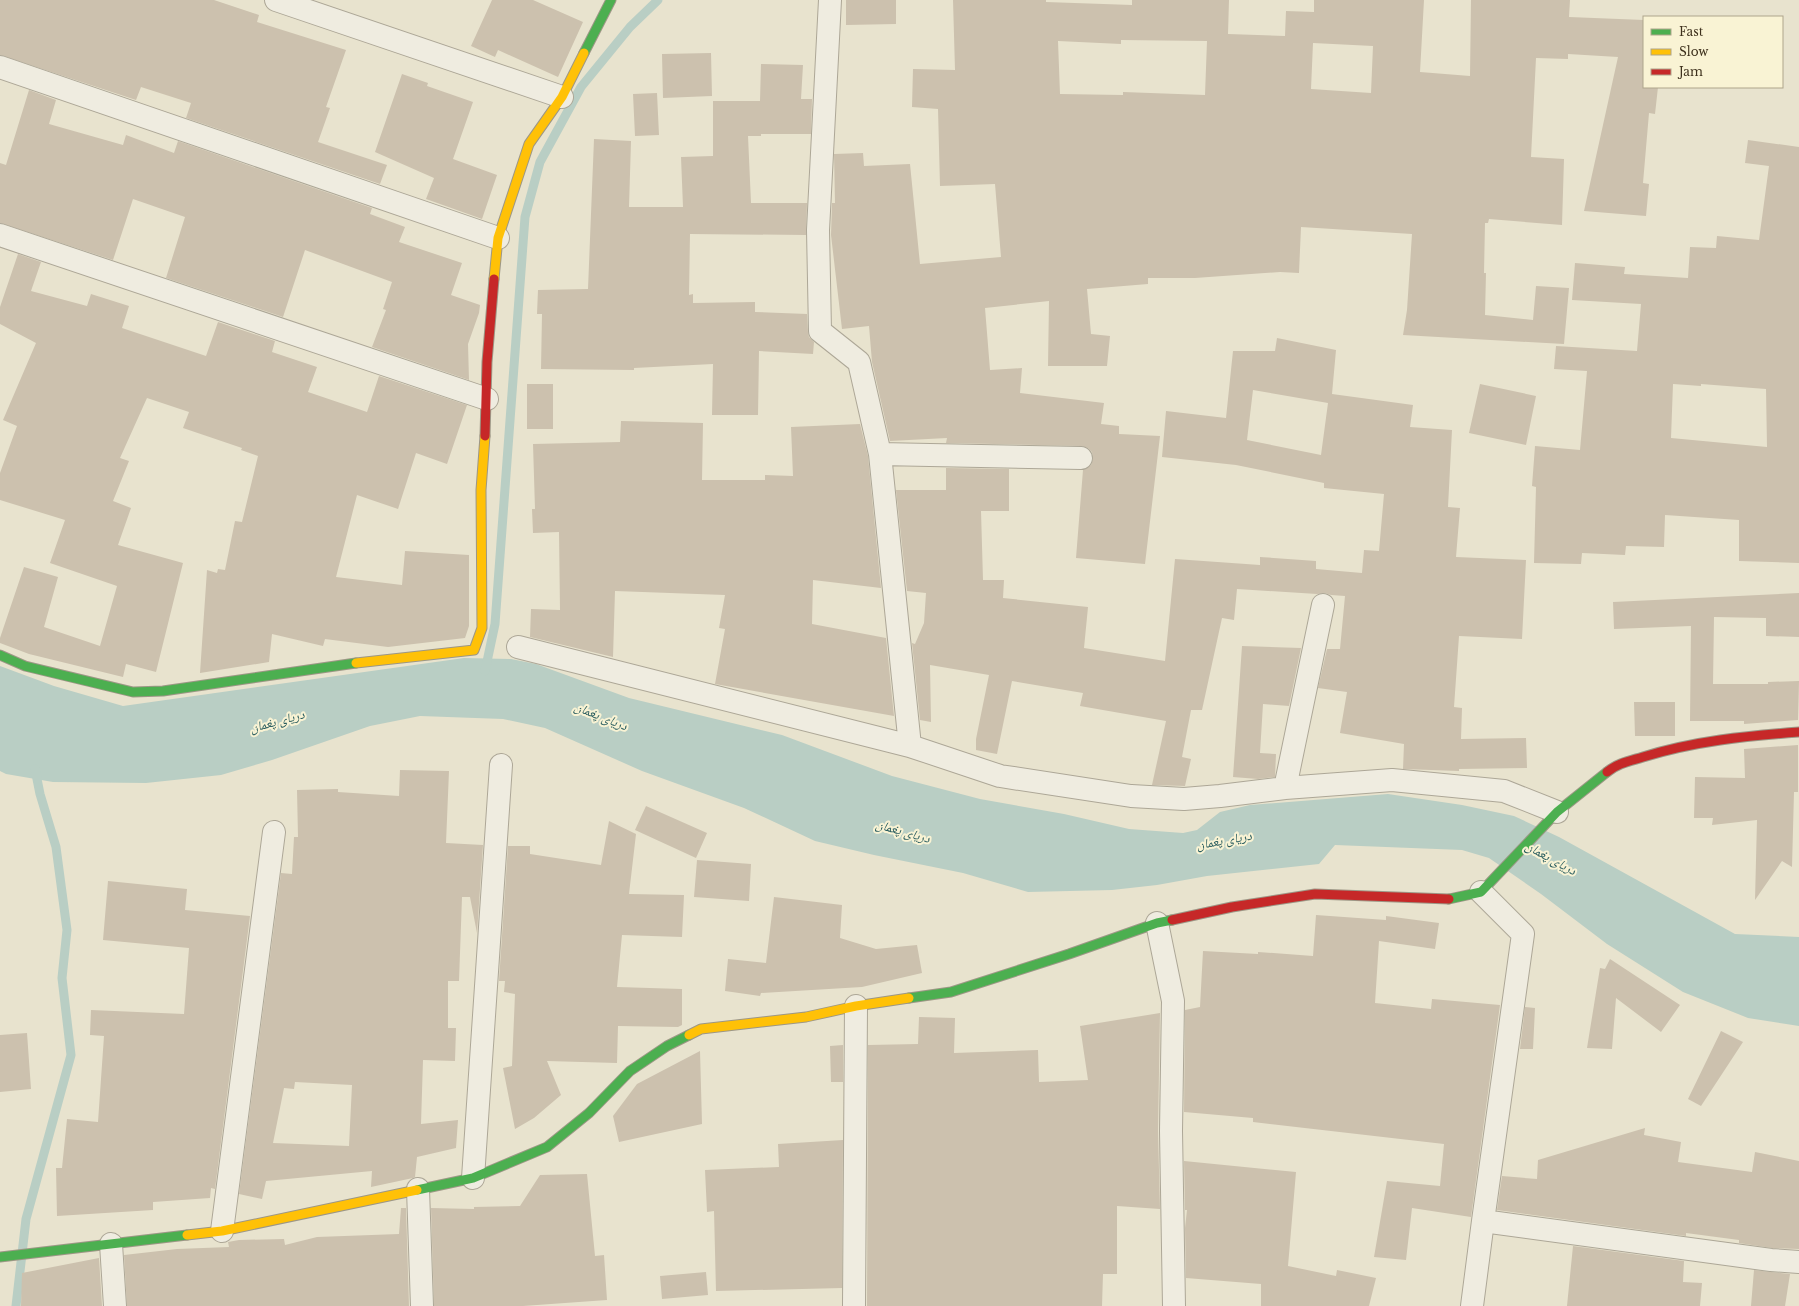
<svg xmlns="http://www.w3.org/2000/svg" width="1799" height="1306" viewBox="0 0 1799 1306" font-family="'Libre Baskerville','Noto Naskh Arabic',serif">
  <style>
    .water { fill: #b9cec4 }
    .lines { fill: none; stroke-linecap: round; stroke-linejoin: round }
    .stream { stroke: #b9cec4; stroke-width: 9 }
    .building { fill: #ccc1ae; fill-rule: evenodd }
    .street-casing { stroke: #ada797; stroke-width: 24 }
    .fast-casing { stroke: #9d9786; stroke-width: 11 }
    .slow-casing { stroke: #9d9786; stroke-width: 11 }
    .jam-casing { stroke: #9d9786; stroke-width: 11 }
    .street { stroke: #efece0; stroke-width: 22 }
    .fast { stroke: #4caf50; stroke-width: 9 }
    .slow { stroke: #ffc107; stroke-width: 9 }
    .jam { stroke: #c62828; stroke-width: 9 }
    .labels { text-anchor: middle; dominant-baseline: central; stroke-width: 4; stroke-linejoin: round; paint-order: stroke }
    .water-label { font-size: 13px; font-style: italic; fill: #2a5d5f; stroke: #f9f3d4 }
  </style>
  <rect width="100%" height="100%" fill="#e8e3ce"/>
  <path class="water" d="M464,658L511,659L536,664L629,698L782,735L892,776L980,799L1064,814L1129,829L1183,833L1197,830L1220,812L1250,805L1388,794L1462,805L1514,816L1559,837L1735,934L1799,937V1026L1748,1018L1683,992L1607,944L1541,894L1489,858L1462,850L1335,845L1319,864L1207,876L1157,885L1112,890L1028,892L963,873L874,855L815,841L744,808L642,771L545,728L503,719L420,716L370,726L272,760L221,775L146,783L53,782L6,774L0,771V666L54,686L123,706Z"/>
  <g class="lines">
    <path class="stream" d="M485,671L495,624L525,217L540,162L581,87L630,27L658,0
      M16,1306L26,1219L71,1055L62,978L67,930L56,847L40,794L35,769"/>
  </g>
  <path class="building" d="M0,0H214L259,15L257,22L346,50L326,107L330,108L318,142L387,165L380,184L186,118L191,103L141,87L136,100L0,55Z
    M492,0H533L583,22L558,77L498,50L495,57L471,46Z
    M846,0H896V24L846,25Z
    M953,0H1046V2L1132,5V0H1229L1228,34L1285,36L1286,11L1314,12V0H1424L1420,72L1470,76L1471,0H1570L1569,17L1644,20V87H1658L1655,114L1649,113L1643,183L1649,184L1646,216L1584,211L1618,57L1568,54V59L1536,58L1531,157L1564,159L1562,225L1489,219L1488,223H1485L1484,273H1486L1485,315L1533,320L1536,286L1569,288L1564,344L1403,335L1407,310L1412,234L1301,227L1299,273L1280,272L1195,278H1148V284L1087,289L1091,334L1110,336L1107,366H1048L1049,301L985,308L990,370L1022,368L1020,393L1104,403L1101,424L1119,426V434L1160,436L1145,564L1076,558L1083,470L1091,465L1093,459L1092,452L1088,448L1081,446L946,443L947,438L890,441L872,362L869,326L842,329L831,235L832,203H835L834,154L863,153L864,166L910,164L920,264L1001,257L995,184L940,186L938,109L912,107L913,69L955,70ZM1121,40L1207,41L1205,95L1123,92V95L1060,94L1058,41L1121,44ZM1313,43L1373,46L1371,93L1311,89Z
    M711,53L712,96L663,98L662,54Z
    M761,64L803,65L801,99H812L811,134H761V136H748L751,203H807L806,235L690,234L689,295L693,294V303L755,302V312L807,314L808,332L809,337L814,342L813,354L759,351L758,415H712L713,364L634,368V370L541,369L542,314H537L538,290L588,289L594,139L631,141L629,207H683L681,157L713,156V101H760Z
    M402,74L428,83L427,86L473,102L453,159L497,175L482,219L426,199L434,178L375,152Z
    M29,90L56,100L49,124L123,145L126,135L174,153L178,141L372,208L370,214L405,227L399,242L462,263L451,295L480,305L479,313L468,344L469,380L372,347L386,310L383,309L392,282L305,250L283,317L166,278L185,217L133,199L113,260L0,223V163L6,165Z
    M657,93L659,135L635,136L633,94Z
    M1748,140L1799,147V563L1739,561V520L1665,515L1664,547L1626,546L1625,555L1582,553L1581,564L1534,563L1536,487L1532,486L1535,446L1580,450L1587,371L1554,369L1556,346L1637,351L1641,304L1572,300L1575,263L1625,267L1624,274L1688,278L1690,247L1716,248L1717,236L1759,240L1769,166L1745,163ZM1673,384L1701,386V384L1766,389L1767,447L1671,438Z
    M18,254L41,262L31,291L87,306L91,294L129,306L122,328L206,356L218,322L275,341L272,352L317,367L308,392L367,412L379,376L467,405L447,464L416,453L398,509L357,495L336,577L402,585L405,551L469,555V626L465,638L388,647L325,639L323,646L272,634L269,662L200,673L207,570L217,573L218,569L225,570L235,521L242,522L258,456L241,450L242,448L183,428L189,412L147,398L120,458L129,461L113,501L131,508L118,545L183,563L156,672L126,664L123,677L29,654L0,643V638L24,567L58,577L44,627L100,646L117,586L50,563L65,520L0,500V473L17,426L3,420L36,343L0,324V307Z
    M1277,338L1336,350L1332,394L1413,405L1410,427L1452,430L1448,507L1460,508L1456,557L1526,560L1522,639L1459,636L1454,707L1462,708L1461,739L1526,738L1527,768L1459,769V771L1403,769L1404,744L1340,733L1347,692L1318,688L1327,649H1340L1345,596L1331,595L1325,593L1317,594L1237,589L1234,620L1222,618L1202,710H1191L1182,757L1191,759L1185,786L1152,785L1166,721L1080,706L1083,693L1012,681L997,754L976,750V739L989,675L930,665L931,722L920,720L912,643L915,644L924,623L926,593L907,591L896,490H946V468L1009,469V511H981L983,580H1004L1003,598L1088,607L1084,648L1165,661L1175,559L1260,565V557L1316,561V569L1362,573L1364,550L1379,551L1384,494L1324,488V483L1236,465L1162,457L1166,411L1226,418L1233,351H1275ZM1253,390L1328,403L1321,455L1247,440Z
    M527,384H553V429H527Z
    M1480,384L1536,396L1526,445L1469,433Z
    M621,421L703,423L702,480H765V475L793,476L791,427L860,424L868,456L881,588L813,580L812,624L886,638L894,716L715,684L725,629L719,628L725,595L615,591L613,657L530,637L531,609L560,610L559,532L533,533L532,509H535L533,444L620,442Z
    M1799,593V637L1766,636V618L1714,617L1713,684H1768V682L1799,681L1798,720L1744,724V721H1690L1691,626L1614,629L1613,602Z
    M1242,646L1301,648L1289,706L1263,704L1260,753L1276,754L1275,777L1258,779L1233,777Z
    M1634,702H1675V736H1635Z
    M1798,745V792H1794L1792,867L1782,861L1755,900L1757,820L1712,825L1713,818H1694L1695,777L1745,778L1744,749Z
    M400,770L449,771L446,843L483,845L477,933L470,897H462L459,981H448V1028H456L455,1061L423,1060L421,1124L458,1120L456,1148L417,1157L415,1177L413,1178L371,1187L372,1171L266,1181L262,1199L239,1194L281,873L292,874L294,837H298L297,790L338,789V792L399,796ZM295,1082L352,1085L349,1146L273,1143L284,1088L294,1089Z
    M646,806L707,833L696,858L635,830Z
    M609,821L636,834L629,894L684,895L682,937L622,935L617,987L682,989V1025L678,1027L618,1026L617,1063L547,1061L561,1095L534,1118L515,1129L503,1068L512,1066L515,994L504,992L505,981H499L508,846H530V854L601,865Z
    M697,860L751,864L749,901L694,897Z
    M108,881L187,889L185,910L250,916L215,1189L211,1188L210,1198L153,1202V1210L57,1216L56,1168H62L67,1119L98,1122L104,1036L90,1035L91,1010L184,1014L189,948L103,940Z
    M774,897L842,905L840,938L876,949L917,945L922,973L862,987L761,993L760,996L725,991L728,959L766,963Z
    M1316,915L1386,920V916L1439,923L1435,949L1379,941L1375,1003L1431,1009L1432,999L1500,1005L1471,1217L1412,1208L1406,1260L1374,1257L1387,1181L1440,1186L1444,1144L1253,1122V1118L1184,1112L1185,1010L1200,1007L1203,951L1258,954V952L1313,956Z
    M1610,959L1680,1005L1661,1032L1616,998L1612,1049L1587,1048L1600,968L1605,969Z
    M1525,1007L1535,1008L1533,1049H1520Z
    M1160,1013L1158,1131L1160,1209L1117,1206V1274H1103L1102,1306H867L868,1045L918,1044L919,1017L955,1018L954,1053L1038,1050L1039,1082L1088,1080L1080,1026Z
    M1721,1031L1743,1042L1701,1106L1688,1099Z
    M27,1033L31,1089L0,1092V1035Z
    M843,1045V1082H831L830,1046Z
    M700,1051L702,1124L619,1142L613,1116L637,1084Z
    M1645,1128L1644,1135L1681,1142L1678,1162L1752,1172L1755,1152L1799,1161V1249L1772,1248L1739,1243V1240L1686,1233V1236L1497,1210L1502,1176L1537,1179L1538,1160Z
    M843,1140L842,1288L716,1291L714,1211L707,1212L705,1170L779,1167L778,1144Z
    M1184,1161L1296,1172L1288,1266L1336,1276L1337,1270L1376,1278L1369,1306H1261V1284L1186,1278L1185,1228L1187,1210H1185Z
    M587,1174L595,1256L604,1255L607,1300L523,1306H434L431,1208L474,1209V1207L520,1206L540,1175Z
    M401,1208H406L409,1306H127L124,1255L177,1249L229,1247L228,1242L239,1240L284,1239L285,1245L317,1237L399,1234Z
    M1573,1246L1684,1261L1683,1282L1702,1283L1700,1306H1567Z
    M99,1258L102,1306H21L22,1273Z
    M1754,1270L1790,1274L1785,1306H1751Z
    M706,1272L708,1295L662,1299L660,1276Z"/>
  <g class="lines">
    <defs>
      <path id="street" d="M276,0L562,97
        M830,0L818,230L820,331L859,362L880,454L910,746
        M0,67L498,238
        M0,235L487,399
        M880,454L1081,458
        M518,647L910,746L1000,776L1131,796L1184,799L1220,796L1285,788L1392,780L1504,791L1557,812
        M1285,788L1323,605
        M1481,892L1523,934L1483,1221
        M1157,923L1173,1001L1171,1131L1174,1306
        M473,1178L501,765
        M418,1189L422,1306
        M222,1231L274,832
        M111,1244L115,1306
        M854,1306L856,1006
        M1472,1306L1483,1221L1771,1260L1799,1262"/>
      <path id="fast" d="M584,53L611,0
        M0,655L25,666L133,692L163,691L356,663
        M1449,899L1481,892L1557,812L1607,772
        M909,998L951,992L1069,954L1157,923L1172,920
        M417,1190L473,1178L547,1147L589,1113L630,1071L667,1046L689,1035
        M0,1257L187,1235"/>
      <path id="slow" d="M494,279L498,238L529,144L562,97L584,53
        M356,663L474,650L482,628L481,490L485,436
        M689,1035L701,1029L806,1017L856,1006L909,998
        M187,1235L222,1231L417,1190"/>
      <path id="jam" d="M485,436L487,362L494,279
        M1607,772C1618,763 1630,761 1643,757C1694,741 1746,736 1799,732
        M1172,920L1232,907L1315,894L1449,899"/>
    </defs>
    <use href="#street" class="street-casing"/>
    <use href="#fast" class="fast-casing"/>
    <use href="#slow" class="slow-casing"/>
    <use href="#jam" class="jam-casing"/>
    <use href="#street" class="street"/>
    <use href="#fast" class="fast"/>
    <use href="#slow" class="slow"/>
    <use href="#jam" class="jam"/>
  </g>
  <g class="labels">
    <g class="water-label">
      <text transform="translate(601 716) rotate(22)">دریای پغمان</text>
      <text transform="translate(277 721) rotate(-15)">دریای پغمان</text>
      <text transform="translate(903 831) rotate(16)">دریای پغمان</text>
      <text transform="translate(1224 840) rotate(-10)">دریای پغمان</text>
      <text transform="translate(1551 858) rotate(29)">دریای پغمان</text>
    </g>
  </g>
  <rect x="1643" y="16" width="140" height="72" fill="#f9f3d4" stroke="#aea58b"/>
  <rect x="1651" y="29" width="20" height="6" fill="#4caf50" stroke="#aea58b"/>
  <text x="1679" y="36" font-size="12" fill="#3e311d">Fast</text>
  <rect x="1651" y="49" width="20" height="6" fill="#ffc107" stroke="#aea58b"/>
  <text x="1679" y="56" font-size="12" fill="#3e311d">Slow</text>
  <rect x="1651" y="69" width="20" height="6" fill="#c62828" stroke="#aea58b"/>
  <text x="1679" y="76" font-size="12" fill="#3e311d">Jam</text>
</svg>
